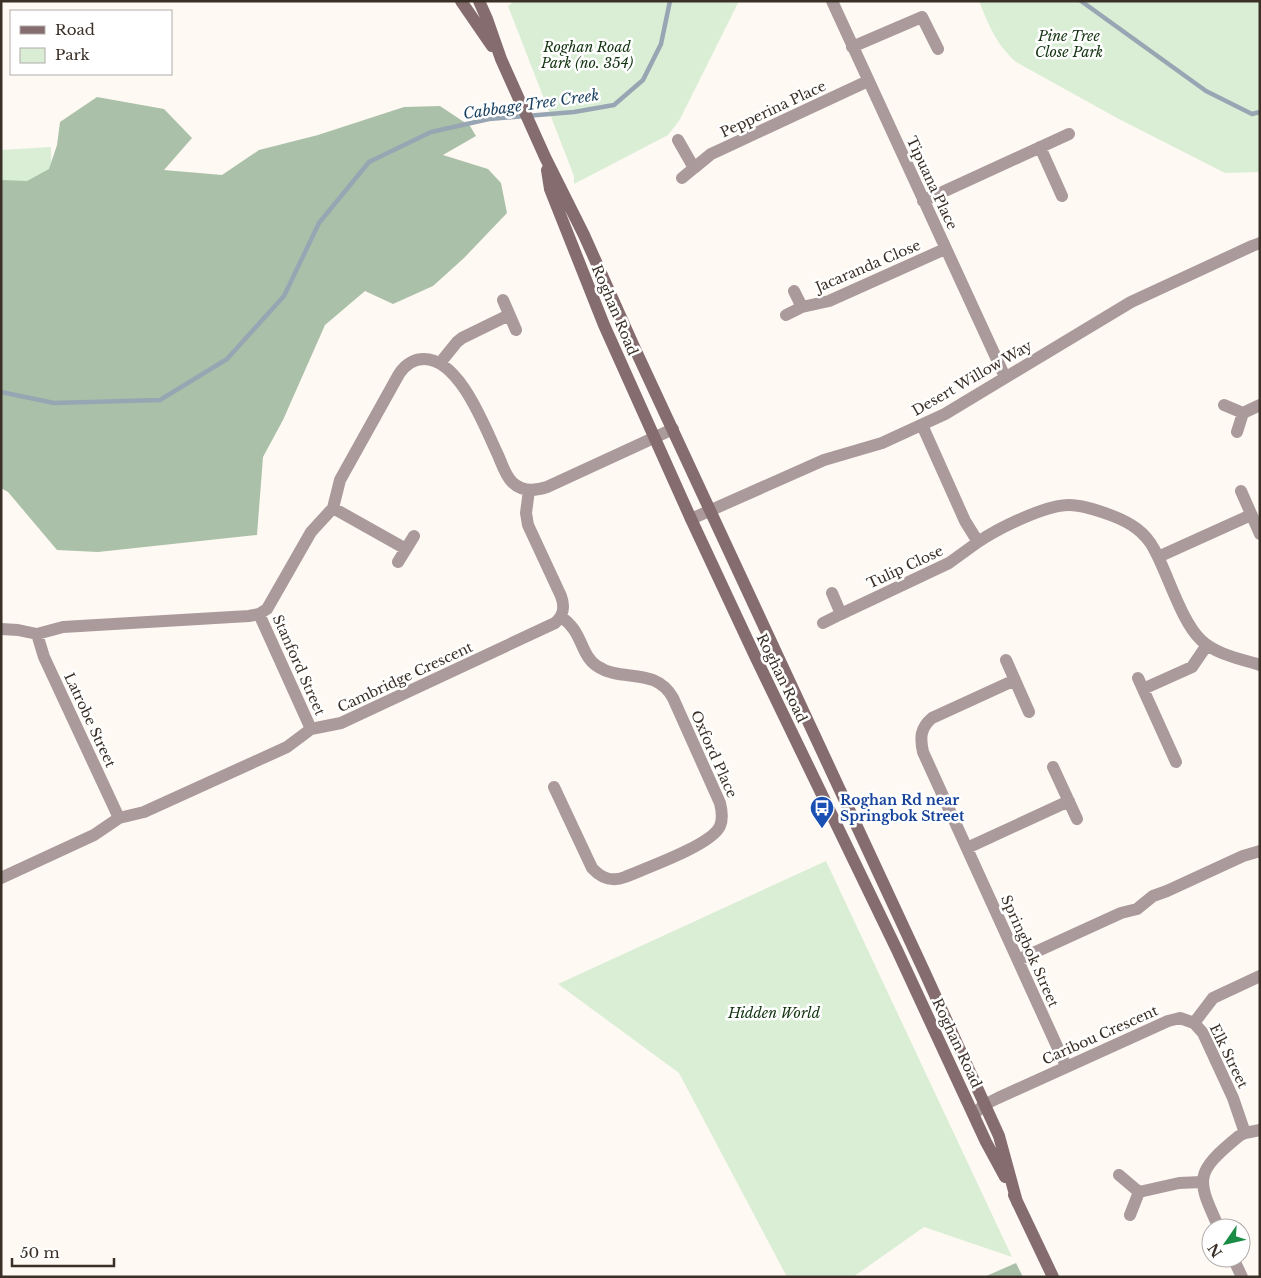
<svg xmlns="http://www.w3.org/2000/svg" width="1261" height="1278" viewBox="0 0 1261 1278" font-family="'Libre Baskerville',serif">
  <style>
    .green { fill: #d9eed5 }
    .forest { fill: #abc0a8 }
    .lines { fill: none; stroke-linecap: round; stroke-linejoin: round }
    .stream { stroke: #98a6b4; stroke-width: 4.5 }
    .minor { stroke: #ab9a9b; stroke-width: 12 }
    .secondary { stroke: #856c6e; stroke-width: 12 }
    .labels { text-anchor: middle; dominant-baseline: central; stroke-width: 5; stroke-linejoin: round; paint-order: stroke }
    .park-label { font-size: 14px; font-style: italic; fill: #133410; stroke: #fff }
    .street-label { font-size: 14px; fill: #3b3027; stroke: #fff }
    .transit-label { font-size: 14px; font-weight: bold; fill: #164399; stroke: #fff; text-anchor: start }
    .water-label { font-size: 15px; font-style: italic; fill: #183f5f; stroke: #fff }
  </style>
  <rect width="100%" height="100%" fill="#fef9f3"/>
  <path class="green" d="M514,1H739L679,121L668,135L574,184V176L508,6Z
    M979,1H1260V172L1225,173L1117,118L1016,62C996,44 989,26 979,1Z
    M51,147L52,210L1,205V150Z
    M826,861L1012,1257L924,1227L853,1277H787L679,1073L558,984Z"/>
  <path class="forest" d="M97,97L164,109L192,138L164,170L222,175L259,150L318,135L404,107L440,106L470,126L476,136L443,155L488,169L501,183L507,213L464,258L433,286L393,304L365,291L325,325L283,420L263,457L257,535L98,552L57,550L8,492L1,488V180L27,181L49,169L57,145L60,122Z
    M1016,1263L1023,1277H984Z"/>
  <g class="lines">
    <path class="stream" d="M1081,1L1206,91L1252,114L1260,112
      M1,392L54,403L160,400L227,359L284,296L319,223L369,162L431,132L489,119L574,112L614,105L643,80L661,44L670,1"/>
    <path class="minor" d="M832,1L1005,377
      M852,47L922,17L938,49
      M678,140L694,168L682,178
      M1040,147L1062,196
      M694,168L711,154L722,149L868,81
      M923,201L1069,134
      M503,300L516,330
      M802,307L829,301L945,249
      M786,315L802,307L794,291
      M440,363L457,342L462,338L509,315
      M1224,405L1243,413L1237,432
      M1243,413L1260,405
      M922,425L965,521L978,542C999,528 1045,505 1069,505C1084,505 1100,511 1113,516C1131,523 1145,532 1154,549C1168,574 1181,621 1201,640C1215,654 1241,659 1260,665
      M1241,491L1260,534
      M333,508L406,549
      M691,519L824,460L882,443L945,414L1131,302L1252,246L1260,243
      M1158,557L1251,515
      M398,562L414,536
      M259,614L311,729
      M841,614L949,563L978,542
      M823,623L841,614L832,593
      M1,629L18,630L37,634L63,627L249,616L259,614L267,609L311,532L333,508L340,480L399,374C405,365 413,359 424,359C460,359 485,428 498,455C502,464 505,475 512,482C522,492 535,491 547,487L673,429
      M37,634L44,657L119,818
      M1006,660L1029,712
      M1138,678L1176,762
      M1015,680L932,718C920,728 920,738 923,752L1066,1066
      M1143,689L1192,667L1207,645
      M1053,767L1077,819
      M554,787L592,868C602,879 612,882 625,877C646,868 712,845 720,826C723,819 722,811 720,803L673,698C655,666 622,683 597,666C580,655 583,631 561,617
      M967,848L1069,801
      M1,878L94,835L119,818L144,812L287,747L311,729L341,723L555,623C564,615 565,607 561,596L528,525L526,513L529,490
      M1018,960L1121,913L1137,909L1153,896L1167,891L1243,856L1260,851
      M1194,1023L1203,1033L1233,1098L1245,1133
      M974,1114L984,1105L998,1098L1168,1021L1180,1018L1194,1023L1213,998L1260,976
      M1119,1175L1139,1192L1130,1215
      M1139,1192L1179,1183L1202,1182
      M1219,1228C1196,1178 1194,1173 1239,1136L1245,1133L1260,1130
      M1233,1258L1242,1277"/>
    <path class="secondary" d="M461,1L492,46
      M479,1L487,19L501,59L545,157L584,235L635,349L925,973L999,1136L1017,1202
      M547,170L550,189L604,325L691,519L755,656L897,950L986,1142L1005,1177
      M1014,1195L1053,1277"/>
  </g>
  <defs>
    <symbol id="bus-pin" viewBox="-11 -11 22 30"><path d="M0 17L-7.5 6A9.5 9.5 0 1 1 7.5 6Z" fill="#1a4fb4" stroke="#fff"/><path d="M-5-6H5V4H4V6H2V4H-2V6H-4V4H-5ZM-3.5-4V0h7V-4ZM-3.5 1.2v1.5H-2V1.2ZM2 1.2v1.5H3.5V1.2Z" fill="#fff"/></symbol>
  </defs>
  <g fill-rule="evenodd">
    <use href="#bus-pin" x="808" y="794" width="28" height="38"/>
  </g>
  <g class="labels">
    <g class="park-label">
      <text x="1069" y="36">Pine Tree<tspan x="1069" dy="16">Close Park</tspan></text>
      <text x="587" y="47">Roghan Road<tspan x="587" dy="16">Park (no. 354)</tspan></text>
      <text x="774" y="1013">Hidden World</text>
    </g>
    <g class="street-label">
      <text transform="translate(773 109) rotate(-25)">Pepperina Place</text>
      <text transform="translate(932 183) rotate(65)">Tipuana Place</text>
      <text transform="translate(868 266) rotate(-23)">Jacaranda Close</text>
      <text transform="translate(615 310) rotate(67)">Roghan Road</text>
      <text transform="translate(972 378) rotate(-30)">Desert Willow Way</text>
      <text transform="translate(905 567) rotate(-25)">Tulip Close</text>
      <text transform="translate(299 665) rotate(66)">Stanford Street</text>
      <text transform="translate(405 677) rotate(-25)">Cambridge Crescent</text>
      <text transform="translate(782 678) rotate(64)">Roghan Road</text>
      <text transform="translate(90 720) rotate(65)">Latrobe Street</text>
      <text transform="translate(714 754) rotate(66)">Oxford Place</text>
      <text transform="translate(1030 951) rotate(66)">Springbok Street</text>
      <text transform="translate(1100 1035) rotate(-24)">Caribou Crescent</text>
      <text transform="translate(957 1043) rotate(65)">Roghan Road</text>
      <text transform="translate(1229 1056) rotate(64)">Elk Street</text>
    </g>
    <g class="transit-label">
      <text x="840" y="800">Roghan Rd near<tspan x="840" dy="16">Springbok Street</tspan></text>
    </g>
    <g class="water-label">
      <text transform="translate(531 104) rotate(-8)">Cabbage Tree Creek</text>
    </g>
  </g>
  <rect width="1261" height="1278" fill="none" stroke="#3b3027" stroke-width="5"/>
  <rect x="10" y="10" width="162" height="65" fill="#ffffff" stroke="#b1aca9"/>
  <rect x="20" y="26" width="25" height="8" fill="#856c6e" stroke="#b1aca9"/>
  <text x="55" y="35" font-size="15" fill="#3b3027">Road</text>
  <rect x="20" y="48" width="25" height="15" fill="#d9eed5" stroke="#b1aca9"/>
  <text x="55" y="60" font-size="15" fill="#3b3027">Park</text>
  <g transform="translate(1226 1243) rotate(236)"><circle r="24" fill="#ffffff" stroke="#b1aca9"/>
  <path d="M0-4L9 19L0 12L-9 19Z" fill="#198c46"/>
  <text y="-8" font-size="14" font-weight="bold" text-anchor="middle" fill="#3b3027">N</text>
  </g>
  <path d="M12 1258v8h102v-8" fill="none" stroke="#3b3027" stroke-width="2.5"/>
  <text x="20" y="1258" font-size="15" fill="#3b3027" stroke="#ffffff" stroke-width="4" paint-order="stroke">50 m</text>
</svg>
